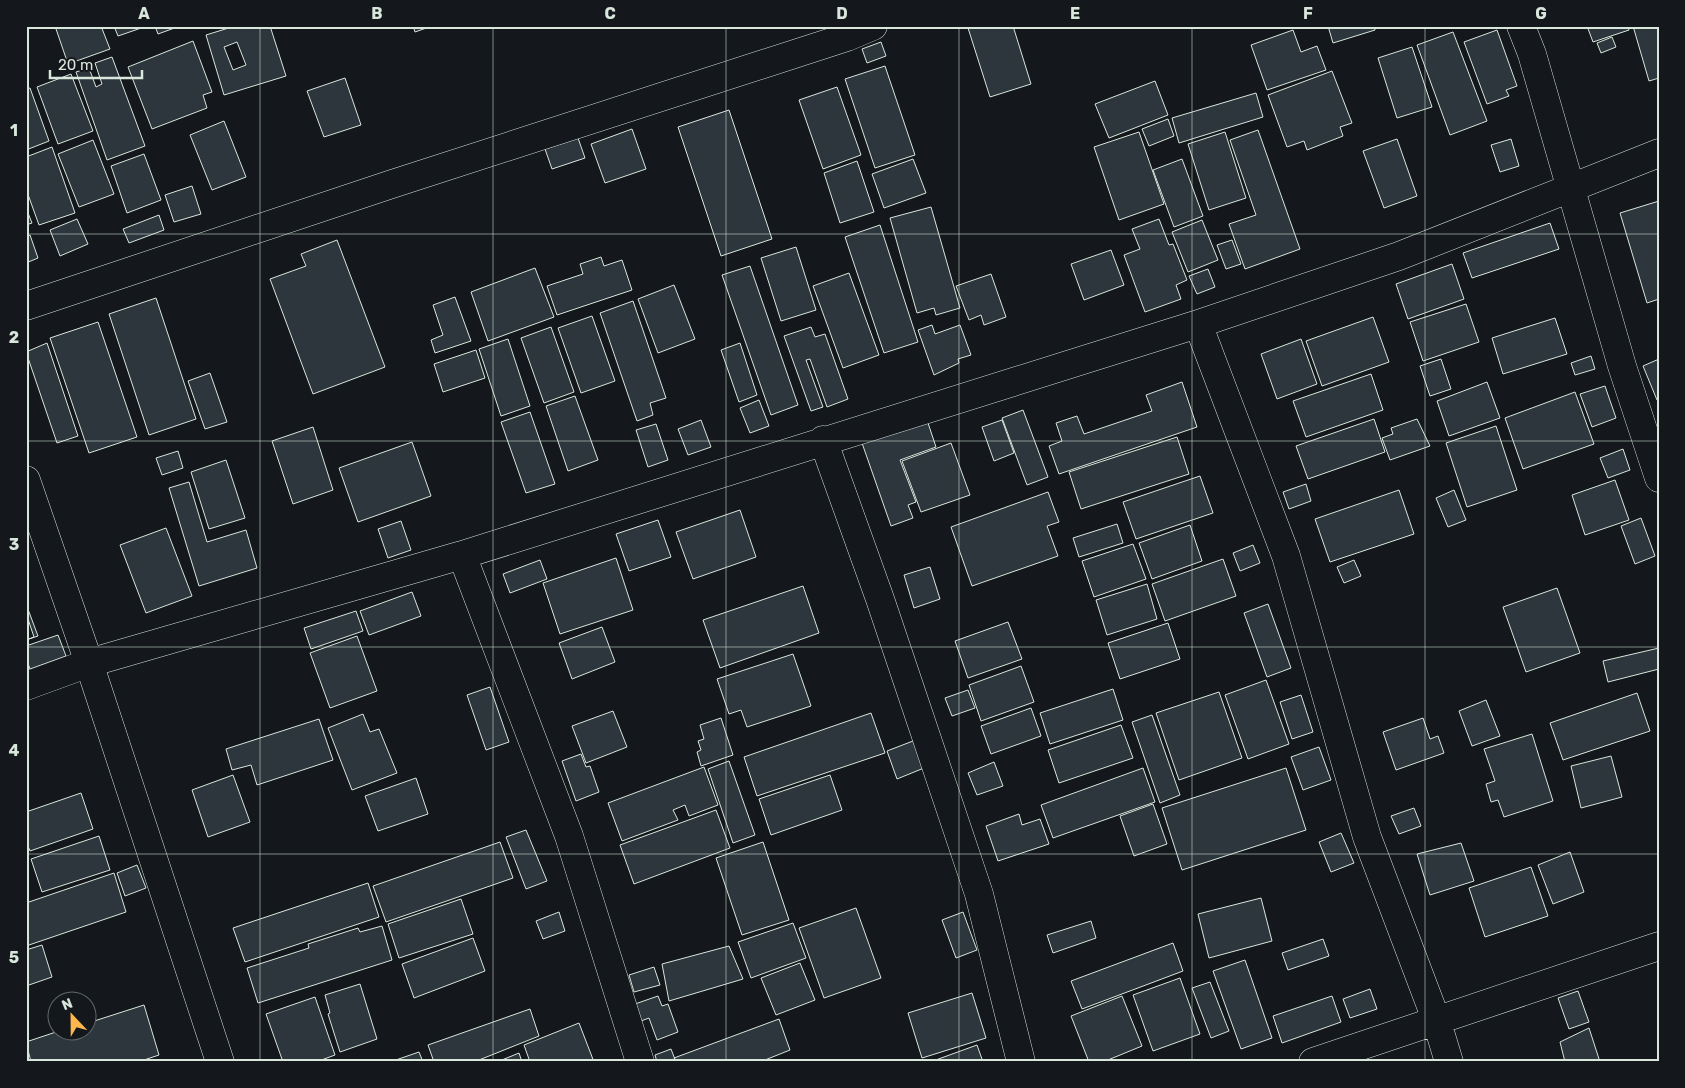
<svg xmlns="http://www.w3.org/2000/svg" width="1685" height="1088" viewBox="0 0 1685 1088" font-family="Rubik,sans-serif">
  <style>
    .building { fill: #2c363c; stroke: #d8e6dc; fill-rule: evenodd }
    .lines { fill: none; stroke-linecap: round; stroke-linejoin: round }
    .minor-casing { stroke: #d8e6dc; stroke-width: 29 }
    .minor { stroke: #14181c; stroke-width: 28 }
    .grid { fill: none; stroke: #d8e6dc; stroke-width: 1; stroke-opacity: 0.55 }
    .neatline { fill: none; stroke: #d8e6dc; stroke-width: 2 }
    .grid-label { font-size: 16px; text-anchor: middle; font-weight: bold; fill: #d8e6dc }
  </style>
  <rect width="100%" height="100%" fill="#14181c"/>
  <path class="building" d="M55,26H101L110,49L68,64Z
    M114,26H147L118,36Z
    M155,26H180L158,34Z
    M235,26H270L286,76L224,95L206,35ZM237,42L246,65L233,70L224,47Z
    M413,26H432L415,32Z
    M973,26H1013L1031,84L990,97L968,28Z
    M1328,26H1374L1375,30L1333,43Z
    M1587,26H1628L1629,30L1593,42Z
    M1633,26H1659V78L1649,81Z
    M1293,30L1301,52L1317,46L1326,70L1267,90L1251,45Z
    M1497,30L1517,86L1506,90L1509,96L1487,104L1464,42Z
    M1453,32L1487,121L1450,135L1417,45Z
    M1612,37L1616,47L1601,53L1597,43Z
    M193,41L212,92L203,95L207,108L152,129L128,67Z
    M881,42L886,56L867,63L862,49Z
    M1412,47L1432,107L1397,118L1378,58Z
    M112,57L145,146L107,160L76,72L89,68L96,87L102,84L95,63Z
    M885,66L915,155L875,168L845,79Z
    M1332,71L1352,123L1340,127L1343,136L1307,150L1304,141L1287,147L1268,95Z
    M71,74L93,131L58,144L37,87Z
    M345,78L361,125L324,137L307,91Z
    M1155,81L1168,115L1109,138L1095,104Z
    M837,87L861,155L823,169L799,100Z
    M30,88L49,141L26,150V89Z
    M1256,93L1263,117L1179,143L1172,118Z
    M729,110L772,239L721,256L678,127Z
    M1168,119L1174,136L1149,146L1142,129Z
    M224,121L246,177L212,190L190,135Z
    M632,129L646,169L605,183L591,144Z
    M1258,130L1300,249L1245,269L1229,224L1256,215L1230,140Z
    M1139,132L1164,204L1119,220L1094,147Z
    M1225,132L1246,198L1209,210L1188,144Z
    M578,138L585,158L552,169L545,149Z
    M1397,139L1417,196L1384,208L1363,151Z
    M1511,139L1519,166L1500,172L1491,145Z
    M93,140L114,194L79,207L58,154Z
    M52,147L75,213L39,225L26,189V157Z
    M144,154L161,200L127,213L111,166Z
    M913,159L926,193L884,208L872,174Z
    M1182,159L1203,216L1174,227L1153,170Z
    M857,161L874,212L840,223L824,173Z
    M192,186L201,214L174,222L165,195Z
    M1659,201V299L1647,303L1620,213Z
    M931,207L960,308L936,315L934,308L917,313L890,218Z
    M26,208L32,223L26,225Z
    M159,215L164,230L129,243L123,229Z
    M77,219L88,244L60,256L50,230Z
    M1159,219L1169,245L1173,244L1187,280L1176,285L1181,299L1145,312L1124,255L1140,249L1132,229Z
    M1202,220L1218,260L1188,272L1172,232Z
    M1550,223L1559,249L1472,278L1463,253Z
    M880,225L918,342L884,353L845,237Z
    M30,235L38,258L26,263V237Z
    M337,240L385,367L313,394L270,279L306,266L301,254Z
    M1232,240L1241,264L1226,269L1217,245Z
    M796,247L816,310L781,321L761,258Z
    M1111,250L1124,285L1084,300L1071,264Z
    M601,257L604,266L622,260L632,290L557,315L547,286L583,274L580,264Z
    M1452,264L1464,299L1408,319L1396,284Z
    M750,266L798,405L771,415L722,275Z
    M535,268L554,317L488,341L471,292Z
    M1208,269L1215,287L1197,294L1189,276Z
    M849,273L879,355L843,368L813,286Z
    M991,274L1006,317L984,325L981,315L969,320L956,286Z
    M674,285L695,339L658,353L638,299Z
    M455,297L471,341L435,353L431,340L443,335L433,305Z
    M156,298L196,419L149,435L109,314Z
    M633,301L666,398L650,403L653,415L637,421L600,313Z
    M1466,304L1479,342L1423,361L1410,322Z
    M592,316L615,381L581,393L558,328Z
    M1373,317L1389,362L1322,386L1306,341Z
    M1555,318L1567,354L1503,374L1492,338Z
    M98,322L137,437L89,453L50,338Z
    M932,325L935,334L960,325L971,355L958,359L959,363L934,375L918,330Z
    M551,327L574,392L544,403L521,338Z
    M811,327L815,337L825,334L848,399L827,407L810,359L806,360L823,407L811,411L784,336Z
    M508,339L530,406L501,416L479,349Z
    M1301,339L1317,384L1277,399L1261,354Z
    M47,343L78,436L57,443L26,352Z
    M740,343L757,395L739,402L721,350Z
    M476,350L485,378L443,392L434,364Z
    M1591,356L1595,369L1575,375L1571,363Z
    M1441,359L1451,389L1430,396L1420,366Z
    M1659,359V399L1657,400L1643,366Z
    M210,373L227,422L205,429L188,381Z
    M1371,374L1383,410L1306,437L1293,401Z
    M1182,382L1197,427L1059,474L1049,446L1062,441L1056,423L1077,416L1084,434L1152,411L1146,395Z
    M1487,382L1500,418L1449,436L1437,401Z
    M1605,386L1616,418L1592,427L1580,394Z
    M1575,392L1594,444L1523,469L1505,418Z
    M575,396L598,460L568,471L546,406Z
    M759,400L769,426L750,433L740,408Z
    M1023,410L1048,477L1027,485L1002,418Z
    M530,412L555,484L526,493L501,422Z
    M1374,419L1385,452L1308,479L1296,446Z
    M1417,419L1430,446L1390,460L1382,438L1393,434L1391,428Z
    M701,420L711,447L688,455L678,429Z
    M927,420L936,447L900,460L916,502L908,505L913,518L891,526L862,443Z
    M1002,420L1014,453L994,461L982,427Z
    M656,424L668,460L648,467L636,430Z
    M1496,426L1517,490L1467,507L1446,443Z
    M313,427L333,490L293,504L272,441Z
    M1177,437L1189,474L1081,509L1069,472Z
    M412,442L431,496L358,522L339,468Z
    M951,443L970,495L921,512L902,461Z
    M1623,449L1630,470L1608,478L1600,458Z
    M178,451L183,468L162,475L156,458Z
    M226,460L245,518L209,529L191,472Z
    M1200,476L1213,513L1136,539L1123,502Z
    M1615,480L1629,520L1585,535L1572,495Z
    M189,482L207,542L246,530L257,568L199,586L169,488Z
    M1306,484L1311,501L1289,509L1283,492Z
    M1399,490L1414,534L1330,562L1315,519Z
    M1454,490L1466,520L1448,527L1436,498Z
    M1048,492L1059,522L1047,526L1058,556L972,586L951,527Z
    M740,510L756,557L693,579L676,532Z
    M1641,518L1655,556L1635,564L1621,526Z
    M658,520L671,557L629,571L616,534Z
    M401,521L411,550L388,558L378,529Z
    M1117,524L1123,543L1079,557L1073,538Z
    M1190,525L1202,561L1152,579L1139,543Z
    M166,528L192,596L146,613L120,545Z
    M1133,544L1146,579L1094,597L1082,561Z
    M1253,545L1260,563L1240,571L1233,553Z
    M616,558L633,610L560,634L543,583Z
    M1223,559L1236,596L1165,621L1152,584Z
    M540,560L547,579L510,593L503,574Z
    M1354,560L1361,576L1344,583L1337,567Z
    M930,567L940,599L914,608L904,575Z
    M1147,584L1157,619L1107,635L1096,600Z
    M803,586L819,633L720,668L703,620Z
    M1557,588L1580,653L1526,672L1503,607Z
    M412,592L421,616L369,635L360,611Z
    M26,604L38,636L26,640Z
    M1268,604L1291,668L1267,677L1244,613Z
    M356,611L363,631L311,649L304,628Z
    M26,613L34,637L26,640Z
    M1008,622L1022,659L968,678L955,641Z
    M1168,623L1180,659L1120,679L1108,643Z
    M602,627L615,662L572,679L559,643Z
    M58,635L66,656L30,669L26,658V646Z
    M357,636L377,691L330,708L310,653Z
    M1659,648V669L1608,682L1603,661Z
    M793,654L811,706L747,727L741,710L729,714L717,679Z
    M1021,666L1034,702L981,721L969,685Z
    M1266,680L1289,744L1248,759L1225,695Z
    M490,687L509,742L486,750L467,695Z
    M1113,689L1123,720L1050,744L1040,713Z
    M968,690L975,708L952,716L945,698Z
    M1219,692L1242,758L1179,780L1156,713Z
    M1637,693L1650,731L1563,760L1550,723Z
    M1301,695L1313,732L1292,739L1280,702Z
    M1486,700L1500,736L1472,746L1459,711Z
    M1031,708L1041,736L991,754L981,726Z
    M613,711L627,747L586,763L572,726Z
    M871,713L885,753L757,796L744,757Z
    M363,714L370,732L379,729L397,773L352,790L328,728Z
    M1152,715L1180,795L1160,803L1132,722Z
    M721,718L733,755L701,766L697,752L701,750L698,741L704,739L700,725Z
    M1423,718L1430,739L1438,736L1444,753L1396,770L1383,732Z
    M319,719L333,760L257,785L251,765L232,770L226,749Z
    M1121,725L1133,758L1059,783L1048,750Z
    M1532,734L1553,801L1504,817L1498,800L1491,802L1486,784L1495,781L1484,749Z
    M913,741L924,768L897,779L887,751Z
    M1319,747L1331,780L1303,790L1291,757Z
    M581,754L586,767L590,766L599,792L576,801L562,761Z
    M1611,756L1622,797L1581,808L1571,766Z
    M729,761L755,835L733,843L708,769Z
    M994,762L1003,786L977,795L968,773Z
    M704,767L718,805L689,816L685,805L673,810L678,820L622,841L608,803Z
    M1143,768L1155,802L1053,838L1041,805Z
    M1286,768L1306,830L1182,870L1162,808Z
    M233,775L250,822L208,837L192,790Z
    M830,775L842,810L771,835L759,799Z
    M416,778L428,814L378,831L365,796Z
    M81,793L93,829L30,851L26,841V812Z
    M1153,804L1167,844L1134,856L1120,816Z
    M1414,808L1421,826L1399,834L1391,816Z
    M716,810L730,848L634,884L620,845Z
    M1019,814L1022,825L1040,819L1049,844L998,861L986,826Z
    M526,830L547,881L526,889L506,837Z
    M1341,833L1354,863L1331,872L1319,842Z
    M99,836L110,870L42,892L31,859Z
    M500,842L513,878L386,922L373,886Z
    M763,842L789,920L742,935L716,858Z
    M1461,843L1474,881L1430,895L1417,854Z
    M1570,852L1584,892L1553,904L1538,865Z
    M137,865L146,888L125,896L117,873Z
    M1531,867L1548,916L1485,937L1469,888Z
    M114,873L126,912L26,946V903Z
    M368,883L379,917L245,962L233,928Z
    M1261,898L1272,941L1209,958L1198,914Z
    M461,899L473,934L399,958L388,924Z
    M856,908L881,978L824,998L799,928Z
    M559,912L565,931L543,939L536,921Z
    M963,912L977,950L956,958L942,920Z
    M1091,921L1096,938L1053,953L1047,935Z
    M793,923L806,958L751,978L738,942Z
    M382,926L392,960L258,1003L247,968L309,948L308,944L358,928L360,932Z
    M473,938L485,971L414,998L402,964Z
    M1323,939L1329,956L1288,970L1282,953Z
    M1173,943L1183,971L1082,1009L1071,981Z
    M42,945L52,977L26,986V950Z
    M729,946L743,979L669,1001L662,964Z
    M1245,960L1272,1038L1241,1049L1213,971Z
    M800,963L815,1000L776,1015L761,978Z
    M654,967L660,985L634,992L629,975Z
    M1180,978L1200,1034L1153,1051L1133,995Z
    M1210,982L1229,1031L1211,1038L1192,988Z
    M360,984L377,1039L340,1052L328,1014L330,1013L325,995Z
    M1370,989L1377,1009L1350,1018L1343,999Z
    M1578,991L1589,1022L1569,1029L1558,998Z
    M972,993L986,1038L922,1058L908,1013Z
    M658,996L662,1006L668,1004L678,1032L657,1040L649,1018L641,1021L635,1004Z
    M1122,996L1142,1046L1103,1062H1089L1071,1016Z
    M1332,996L1341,1022L1282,1043L1273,1016Z
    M315,997L335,1055L316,1062H283L266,1014Z
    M144,1005L159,1055L138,1062H31L26,1042L62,1030H88V1023Z
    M530,1009L539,1036L474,1062H434L428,1045Z
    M779,1019L790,1050L760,1062H676L674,1058Z
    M579,1023L594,1062H530L524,1045Z
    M1589,1028L1600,1062H1565L1560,1042Z
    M977,1045L983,1062H934L933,1061Z
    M671,1049L676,1062H657L655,1055Z
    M419,1052L423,1062H390Z
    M519,1053L522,1062H497Z"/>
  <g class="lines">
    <defs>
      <path id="minor" d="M1521,26L1532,54L1622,366L1659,478
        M26,306L392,184L847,37L873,26
        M1198,324L1286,556L1367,837L1437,1022L1449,1062
        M823,440L880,599L979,894L1021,1062
        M26,480L89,663L220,1062
        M462,555L569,836L640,1062
        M26,686L89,663L462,555L1198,324L1399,256L1659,153
        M1313,1062L1659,946"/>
    </defs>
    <use href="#minor" class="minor-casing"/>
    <use href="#minor" class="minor"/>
  </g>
  <path class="grid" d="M260,26V1062M493,26V1062M726,26V1062M959,26V1062M1192,26V1062M1425,26V1062M26,234H1659M26,441H1659M26,647H1659M26,854H1659"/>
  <rect width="1685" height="1088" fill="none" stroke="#14181c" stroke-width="55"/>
  <g transform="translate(72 1016) rotate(338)"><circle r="24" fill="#14181c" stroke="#626a69"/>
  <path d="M0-4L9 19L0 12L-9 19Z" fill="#ffb74d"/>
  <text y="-8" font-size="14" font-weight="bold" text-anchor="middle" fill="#d8e6dc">N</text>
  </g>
  <path d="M50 70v8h92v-8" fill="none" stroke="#d8e6dc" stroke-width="2.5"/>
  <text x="58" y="70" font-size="15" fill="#d8e6dc" stroke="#14181c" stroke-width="4" paint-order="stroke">20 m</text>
  <rect x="28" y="28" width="1630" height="1032" class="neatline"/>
  <g class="grid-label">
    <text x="144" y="19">A</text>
    <text x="377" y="19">B</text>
    <text x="610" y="19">C</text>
    <text x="842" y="19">D</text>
    <text x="1075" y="19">E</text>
    <text x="1308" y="19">F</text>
    <text x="1541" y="19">G</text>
    <text x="14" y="136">1</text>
    <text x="14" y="343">2</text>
    <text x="14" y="550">3</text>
    <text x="14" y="756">4</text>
    <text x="14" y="963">5</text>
  </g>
</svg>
